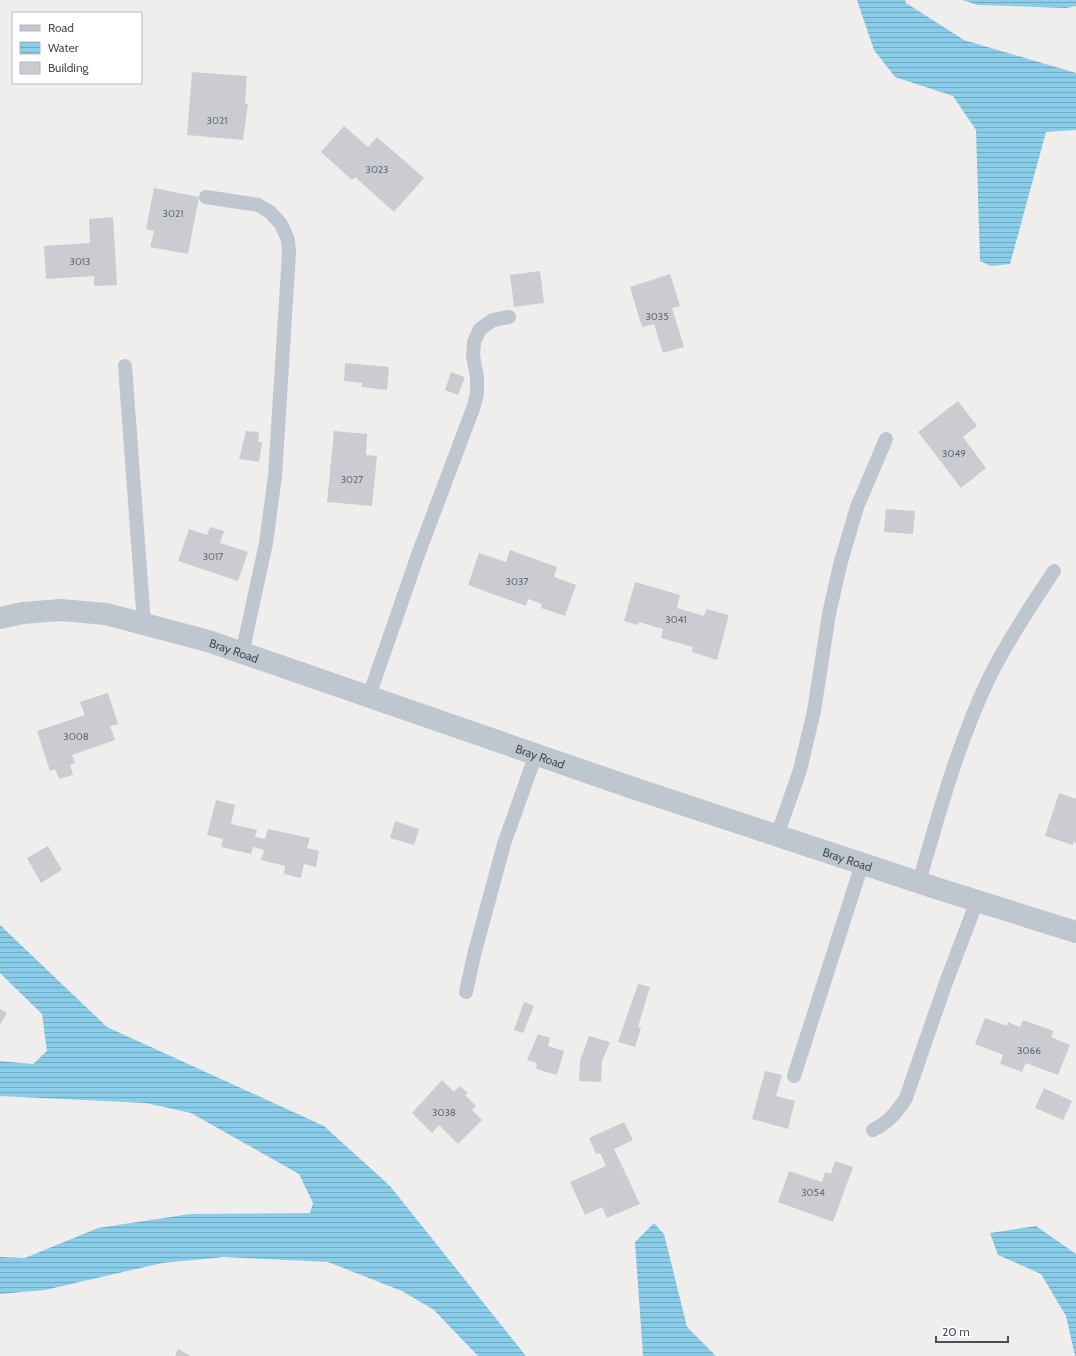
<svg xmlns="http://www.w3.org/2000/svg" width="1076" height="1356" viewBox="0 0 1076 1356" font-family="Cabin,sans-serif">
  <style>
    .water { fill: url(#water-rules) }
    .building { fill: #caccd2 }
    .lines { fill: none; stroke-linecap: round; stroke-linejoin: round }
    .lane { stroke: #bec6cf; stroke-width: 14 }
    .street { stroke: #bec6cf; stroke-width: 22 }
    .labels { text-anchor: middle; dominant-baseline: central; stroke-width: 3.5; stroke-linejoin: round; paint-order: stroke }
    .number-label { font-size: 10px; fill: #676e78 }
    .street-label { font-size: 12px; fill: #464f5a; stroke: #fff }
  </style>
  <defs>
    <pattern id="water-rules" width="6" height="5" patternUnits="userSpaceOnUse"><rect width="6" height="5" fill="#8acde9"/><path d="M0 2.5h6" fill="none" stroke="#73a9c0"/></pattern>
  </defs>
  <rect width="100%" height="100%" fill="#f0eded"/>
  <path class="water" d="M857,0H905L906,3L964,40L1076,73V130L1046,132L1010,264L991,266L980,261L976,130L953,96L895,77L874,50Z
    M962,0H1076V6L1066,8L978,5Z
    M0,925L107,1027L324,1126L390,1186L526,1356H478L434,1310L402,1291L328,1262L224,1257L162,1263L45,1290L0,1294V1257L25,1258L98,1228L190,1214L310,1213L313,1203L299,1174L191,1113L146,1103L0,1096V1061L33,1064L47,1051L42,1014L0,973Z
    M654,1223L664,1234L687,1327L716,1356H643L635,1242Z
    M1036,1226L1076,1254V1356H1075L1066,1316L1041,1274L998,1255L990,1233Z"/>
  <path class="building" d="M192,72L247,76L245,104H248L243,140L187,135Z
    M344,126L368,147L377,137L424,178L394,212L355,177L352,180L321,152Z
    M154,188L199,197L188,254L150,247L154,231L146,229Z
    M113,217L117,285L94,286V276L46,279L44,246L90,243L89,219Z
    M540,271L544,303L514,307L510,275Z
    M670,274L680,306L672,308L684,347L663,353L654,324L642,327L630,287Z
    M345,363L389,367L387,390L362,387V383L344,381Z
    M451,372L465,377L458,395L445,390Z
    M958,401L977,426L963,437L986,468L961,488L918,432Z
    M246,431L259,432L258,442H262L259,462L239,459Z
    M334,431L367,434L366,455L377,456L372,506L327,502Z
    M886,509L915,511L913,534L884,532Z
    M210,527L224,531L220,543L248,552L238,581L178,561L189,529L207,535Z
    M510,550L557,567L554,577L576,585L565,616L541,608L542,604L528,599L526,606L468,585L479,553L506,562Z
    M635,582L680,595L677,608L704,616L706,609L729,615L717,660L692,652L693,647L661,638L663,629L639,622L638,625L624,621Z
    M108,693L118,724L110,726L115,740L72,755L75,763L70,765L73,775L59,779L55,769L50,771L37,731L85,715L80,702Z
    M1059,793L1076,799V843L1073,842V845L1045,836Z
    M216,800L235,805L231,824L257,830L255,837L265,839L268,829L310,838L307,848L319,851L316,867L304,864L301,878L284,874L285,866L261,860L264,850L253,847L251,854L221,847L223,839L207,835Z
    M395,821L419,829L414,845L390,838Z
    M48,846L62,870L41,883L27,858Z
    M638,984L650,987L638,1027L641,1028L635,1047L618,1042Z
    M524,1002L534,1006L523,1033L514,1030Z
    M0,1009L7,1013L0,1025Z
    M985,1018L1007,1026L1008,1022L1020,1027L1023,1020L1054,1031L1051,1037L1070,1045L1058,1075L1026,1063L1022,1072L1000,1064L1003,1055L975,1044Z
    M538,1034L550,1038L548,1046L564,1051L557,1075L536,1069L537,1063L527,1060Z
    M589,1036L610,1042L602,1061L601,1082L579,1081L580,1061Z
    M765,1071L782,1075L776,1096L795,1101L788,1129L752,1119Z
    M442,1080L454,1092L460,1086L468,1093L465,1095L476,1106L472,1110L482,1120L458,1144L439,1125L432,1133L412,1113Z
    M1044,1088L1072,1101L1063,1120L1035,1108Z
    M624,1122L633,1140L614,1149L640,1204L607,1218L602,1207L585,1215L570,1182L606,1166L600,1153L596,1154L589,1138Z
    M835,1161L853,1167L833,1222L778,1202L789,1171L822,1182L825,1172L831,1174Z
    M178,1349L191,1356H175Z"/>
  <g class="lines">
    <path class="lane" d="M206,197L258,205L270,212L281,224L288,240L289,253L275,476L266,543L242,654
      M125,366L144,624
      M369,696L419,552L474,406L477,393V377L473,356L474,342L480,329L493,320L509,317
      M777,836L800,770L814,711L829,614L840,565L857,507L886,439
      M919,882C939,813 958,743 989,678C1008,640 1031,606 1054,571
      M466,992L474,955L504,844L536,754
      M794,1076L862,864
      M873,1130C889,1122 896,1113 906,1098L945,985L977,901"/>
    <path class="street" id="s1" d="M0,618L23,613L61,610L106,614L208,641L633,788L942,890L1076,932"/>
  </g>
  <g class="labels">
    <g class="number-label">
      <text x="217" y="120">3021</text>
      <text x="377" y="169">3023</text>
      <text x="173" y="213">3021</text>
      <text x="80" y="261">3013</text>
      <text x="657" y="316">3035</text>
      <text x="954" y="453">3049</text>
      <text x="352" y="479">3027</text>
      <text x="213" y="556">3017</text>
      <text x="517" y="581">3037</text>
      <text x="676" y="619">3041</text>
      <text x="76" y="736">3008</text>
      <text x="1029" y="1050">3066</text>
      <text x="444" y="1112">3038</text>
      <text x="813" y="1192">3054</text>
    </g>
    <g class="street-label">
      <text stroke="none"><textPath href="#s1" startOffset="240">Bray Road</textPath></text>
      <text stroke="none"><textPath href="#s1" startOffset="564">Bray Road</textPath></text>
      <text stroke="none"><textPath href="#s1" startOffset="888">Bray Road</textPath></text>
    </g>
  </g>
  <rect x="12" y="12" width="130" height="72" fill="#ffffff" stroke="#b5b9bd"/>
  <rect x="20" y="25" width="20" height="6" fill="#bec6cf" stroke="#b5b9bd"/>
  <text x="48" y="32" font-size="12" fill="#464f5a">Road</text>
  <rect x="20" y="42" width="20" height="12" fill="url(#water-rules)" stroke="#b5b9bd"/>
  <text x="48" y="52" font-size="12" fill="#464f5a">Water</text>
  <rect x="20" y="62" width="20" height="12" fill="#caccd2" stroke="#b5b9bd"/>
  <text x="48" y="72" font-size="12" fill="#464f5a">Building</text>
  <path d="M936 1336v6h72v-6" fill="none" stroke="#464f5a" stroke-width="2"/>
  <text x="942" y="1336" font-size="12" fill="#464f5a" stroke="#ffffff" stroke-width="3" paint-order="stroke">20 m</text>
</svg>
